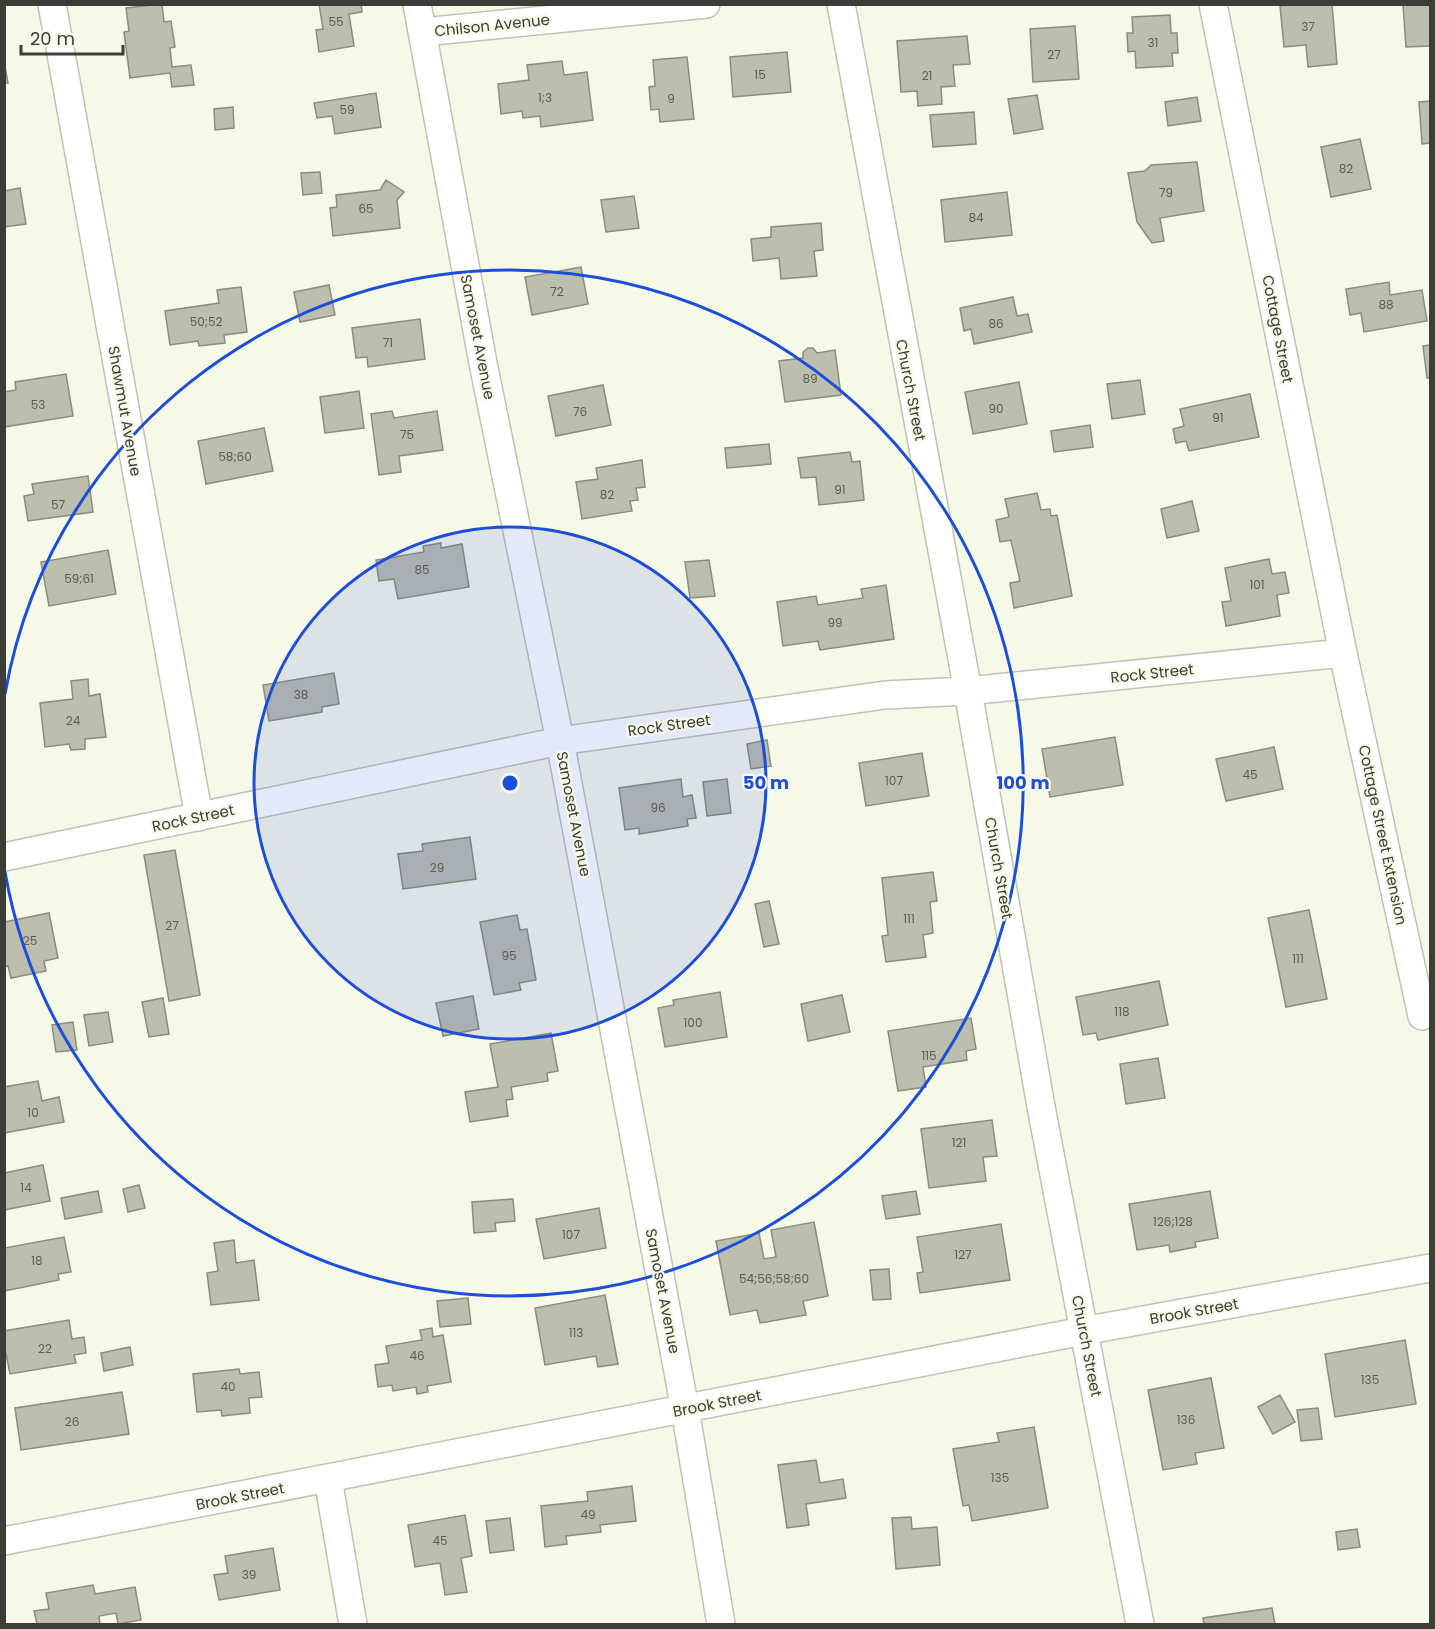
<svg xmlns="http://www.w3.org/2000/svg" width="1435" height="1629" viewBox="0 0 1435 1629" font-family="Poppins,sans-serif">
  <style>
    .building { fill: #bcbeae; stroke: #8a8c7c; stroke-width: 1.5 }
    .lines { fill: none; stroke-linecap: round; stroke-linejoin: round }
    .minor-casing { stroke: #c1c3b3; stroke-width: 30 }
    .minor { stroke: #fff; stroke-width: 27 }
    .ring { fill: none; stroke: #1d4ed8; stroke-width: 3 }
    .labels { text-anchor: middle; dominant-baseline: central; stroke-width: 4.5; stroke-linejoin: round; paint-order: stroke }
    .number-label { font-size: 12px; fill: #5d5d55 }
    .street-label { font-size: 15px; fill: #3d3d37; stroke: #f6f8e8 }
    .centre { fill: #1d4ed8; stroke: #f6f8e8; stroke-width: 3 }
    .ring-label { font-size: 18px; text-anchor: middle; font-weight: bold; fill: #1d4ed8; stroke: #f6f8e8; stroke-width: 4.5; stroke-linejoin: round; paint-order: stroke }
  </style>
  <rect width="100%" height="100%" fill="#f6f8e8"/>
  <path class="building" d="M162,4L164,22L171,21L175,47L170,48L172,67L191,65L194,85L172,87L170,73L130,78L124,32L129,31L126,8Z
    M319,4H361L362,12L349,14L354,46L319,52L316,30L323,29Z
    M1297,4H1332L1337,64L1308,67L1306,45L1284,47L1280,6Z
    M1403,4H1430V46L1406,47Z
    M1170,15L1171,33H1177L1178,53H1172L1173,66L1136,68L1135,51L1128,52L1127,33H1133L1132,17Z
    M1075,26L1079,79L1033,82L1030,29Z
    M967,36L970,64L953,65L955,86L941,87L942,104L918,106L917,91L901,92L897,41Z
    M787,52L791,92L733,97L730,57Z
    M687,57L694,119L660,122L659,109L651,110L649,87L655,86L653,60Z
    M4,61L8,83H4Z
    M562,61L564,75L587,72L593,120L541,127L540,116L523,118L522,111L501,114L498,84L529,80L527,65Z
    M376,93L381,127L335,134L332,116L317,118L314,103Z
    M1037,95L1043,129L1014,134L1008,99Z
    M1197,97L1201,121L1168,126L1165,102Z
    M1430,101V143L1422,144L1419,102Z
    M233,107L234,128L215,130L214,109Z
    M974,112L976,144L933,147L930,115Z
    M1360,139L1371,189L1331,197L1321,147Z
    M1197,162L1204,211L1160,218L1164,241L1152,243L1137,222L1128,173L1145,171L1151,165Z
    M320,172L322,193L303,195L301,173Z
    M386,180L404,192L397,200L400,228L333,236L330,208L337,207L336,195L380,190Z
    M20,188L26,224L4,227V191Z
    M1007,192L1012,235L945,242L941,200Z
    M634,196L639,228L606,232L601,200Z
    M821,223L823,250L814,251L817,276L781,279L779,258L753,261L751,239L771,237V227Z
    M581,267L588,304L532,315L525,277Z
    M1389,282L1390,295L1422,290L1427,321L1364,332L1361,313L1350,315L1346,289Z
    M329,285L335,315L300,322L294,292Z
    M241,287L247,332L224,335L225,343L199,346L198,341L170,345L165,311L219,303L217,290Z
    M1013,297L1017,316L1028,314L1032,332L974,344L971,329L964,331L960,308Z
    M420,319L425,359L368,367L367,357L356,358L352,328Z
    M1430,345V378H1427L1423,346Z
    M808,348H813L817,353L835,350L841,395L785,402L779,361L803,358V352Z
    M66,374L73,416L4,427V392L16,390L15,382Z
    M1140,380L1145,414L1112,419L1107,384Z
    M1019,382L1027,424L973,434L965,392Z
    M603,385L611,425L556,436L548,396Z
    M359,391L364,428L325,433L320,397Z
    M1250,394L1259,437L1189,451L1186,441L1176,443L1173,429L1184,426L1180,409Z
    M392,411L394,418L437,411L443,450L399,456L401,472L379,475L371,414Z
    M1090,425L1093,447L1054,452L1051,431Z
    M264,428L273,471L206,484L198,441Z
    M769,444L771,464L727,468L725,448Z
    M850,452L852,462L860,461L864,500L819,505L816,477L801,478L798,458Z
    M642,460L645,487L636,488L638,500L630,501L632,511L582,519L576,482L598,479L596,468Z
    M88,476L93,512L28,521L24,496L34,494L32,484Z
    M1037,493L1041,510L1050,509L1051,516L1057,515L1072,596L1014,608L1010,583L1020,581L1011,540L1000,542L996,520L1009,517L1005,499Z
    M1192,501L1199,531L1167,538L1161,509Z
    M441,543V548L462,544L469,587L398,599L394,579L379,581L376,560L424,552L423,546Z
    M108,550L116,594L49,606L41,562Z
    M1269,559L1272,574L1285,572L1289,593L1277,595L1280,616L1226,626L1222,602L1231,601L1225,568Z
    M709,560L715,596L690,598L685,562Z
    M886,585L894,639L820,650L818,641L783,646L777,602L816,596L818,605L863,598L861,589Z
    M334,673L339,704L322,707V712L269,721L263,685Z
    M88,679L89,696L100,694L106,737L85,739V749L71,750L69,744L45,747L40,703L73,699L71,681Z
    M1115,737L1123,785L1050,797L1042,749Z
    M767,740L771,766L751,769L747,744Z
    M1274,747L1283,789L1226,801L1216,759Z
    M922,753L929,796L866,806L859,763Z
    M681,779L683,797L692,795L696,818L687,819L688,826L639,834V828L625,830L619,788Z
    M727,779L731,813L707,816L703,782Z
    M470,837L476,879L403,889L398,854L423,851L422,844Z
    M175,850L200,995L169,1001L144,855Z
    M933,872L937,901L930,902L933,933L923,935L926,957L886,962L882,936L888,935L882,878Z
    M769,901L779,944L764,947L755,904Z
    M1309,910L1327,999L1286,1007L1268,918Z
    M49,913L58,958L44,961L46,971L11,978L8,966L4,967V922Z
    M517,915L520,930L527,929L536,980L519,983L521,990L494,995L480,922Z
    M1159,981L1168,1025L1098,1040L1096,1033L1083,1035L1076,997Z
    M720,992L727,1037L665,1047L658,1008L674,1005L673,1000Z
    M842,995L850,1032L808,1041L801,1004Z
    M473,996L479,1029L443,1036L436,1003Z
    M163,998L169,1034L149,1037L142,1002Z
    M108,1012L113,1042L89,1046L84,1015Z
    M971,1018L976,1049L966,1051L967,1060L923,1067L926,1087L898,1091L888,1031Z
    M73,1022L77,1050L56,1052L52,1025Z
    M551,1033L558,1071L547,1073L548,1081L511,1087L513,1099L506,1100L508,1116L470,1122L465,1092L498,1087L490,1044Z
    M1158,1058L1165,1098L1126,1104L1120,1064Z
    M38,1081L42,1101L59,1097L64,1122L4,1133V1087Z
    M992,1120L997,1156L983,1157L986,1181L929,1188L921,1129Z
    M43,1165L50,1201L4,1210V1173Z
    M139,1185L145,1208L128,1212L123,1189Z
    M98,1191L102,1212L65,1219L61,1198Z
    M916,1191L920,1214L886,1219L882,1196Z
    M1210,1191L1218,1238L1195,1242L1196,1247L1170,1252L1169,1245L1137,1250L1129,1204Z
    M513,1199L515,1221L495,1223L496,1231L474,1233L472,1202Z
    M599,1208L606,1248L544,1259L536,1219Z
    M814,1222L828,1296L803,1301L806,1315L760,1323L757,1310L730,1315L716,1241L759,1233L764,1259L776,1257L771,1230Z
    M1001,1224L1010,1280L920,1293L917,1273L923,1272L917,1237Z
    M64,1237L71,1272L58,1274L59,1280L4,1291V1248Z
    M234,1240L236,1263L254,1260L259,1300L211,1305L207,1273L218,1271L214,1243Z
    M889,1269L891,1299L873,1300L870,1270Z
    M605,1295L618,1364L598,1367L596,1356L545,1365L535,1308Z
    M468,1298L471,1324L440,1327L437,1301Z
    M69,1320L72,1339L84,1337L86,1353L74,1355L76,1363L10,1374L4,1344V1331Z
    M432,1328L433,1337L443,1335L451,1382L427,1386L428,1392L417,1394L416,1387L393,1391L392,1385L378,1387L375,1365L389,1363L386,1346L422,1340L420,1330Z
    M1405,1340L1416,1404L1335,1417L1325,1354Z
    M130,1347L133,1365L104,1371L101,1353Z
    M239,1369L240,1374L259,1372L262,1397L249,1398L250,1413L222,1416L221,1410L197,1412L193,1374Z
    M1211,1378L1224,1448L1195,1453L1197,1464L1163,1470L1148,1390Z
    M122,1392L129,1434L21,1450L15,1408Z
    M1280,1395L1295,1422L1273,1434L1258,1407Z
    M1318,1408L1322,1439L1301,1441L1297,1410Z
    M1034,1427L1048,1508L972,1521L969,1505L963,1506L953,1449L999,1442L997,1433Z
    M816,1460L820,1483L843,1479L846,1498L806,1504L809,1525L787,1528L778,1465Z
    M632,1486L636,1521L600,1525L601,1532L566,1536L567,1544L545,1547L541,1506L588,1501L587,1492Z
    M465,1515L472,1556L461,1558L467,1592L445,1595L440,1563L415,1567L408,1525Z
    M911,1517L912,1529L937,1527L940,1565L896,1569L892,1518Z
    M510,1518L514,1550L490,1553L486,1521Z
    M1357,1529L1360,1547L1338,1550L1336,1532Z
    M273,1548L280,1590L219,1600L214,1575L228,1573L225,1556Z
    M93,1585L95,1594L135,1587L141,1620L118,1624L116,1613L99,1616L100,1624H37L34,1611L49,1609L46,1593Z
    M1272,1608L1275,1624H1204L1203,1618Z"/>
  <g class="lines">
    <defs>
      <path id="minor" d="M52,4L199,817
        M417,4L483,363L560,741L685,1409L721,1624
        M841,4L968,691L1042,1112L1140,1624
        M1213,4L1343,653L1422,1016
        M423,32L706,4
        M4,857L560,741L885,695L968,691L1343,653
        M328,1479L353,1624
        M4,1541L1083,1331L1430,1268"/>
    </defs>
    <use href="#minor" class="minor-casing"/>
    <use href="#minor" class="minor"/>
  </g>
  <circle cx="510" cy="783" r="256" fill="#1d4ed8" fill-opacity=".12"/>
  <g class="ring">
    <circle cx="510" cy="783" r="256"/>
    <path d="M5 694A513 513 0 1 1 5 872"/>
  </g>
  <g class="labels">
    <g class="number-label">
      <text x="336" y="21">55</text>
      <text x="1308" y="26">37</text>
      <text x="1153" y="42">31</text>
      <text x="1054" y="54">27</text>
      <text x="760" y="74">15</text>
      <text x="927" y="75">21</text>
      <text x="545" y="97">1;3</text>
      <text x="671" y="98">9</text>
      <text x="347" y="109">59</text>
      <text x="1346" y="168">82</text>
      <text x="1166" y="192">79</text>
      <text x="366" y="208">65</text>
      <text x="976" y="217">84</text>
      <text x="557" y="291">72</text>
      <text x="1386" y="304">88</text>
      <text x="206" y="321">50;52</text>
      <text x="996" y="323">86</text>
      <text x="388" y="342">71</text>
      <text x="810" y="378">89</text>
      <text x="38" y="404">53</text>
      <text x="996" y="408">90</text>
      <text x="580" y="411">76</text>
      <text x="1218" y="417">91</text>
      <text x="407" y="434">75</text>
      <text x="235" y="456">58;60</text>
      <text x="840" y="489">91</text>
      <text x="607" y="494">82</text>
      <text x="58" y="504">57</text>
      <text x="422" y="569">85</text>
      <text x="79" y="578">59;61</text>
      <text x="1257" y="584">101</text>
      <text x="835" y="622">99</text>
      <text x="301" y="694">38</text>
      <text x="73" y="720">24</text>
      <text x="1250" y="774">45</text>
      <text x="894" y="780">107</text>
      <text x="658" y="807">96</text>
      <text x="437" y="867">29</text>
      <text x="909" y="918">111</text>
      <text x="172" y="925">27</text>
      <text x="30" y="940">25</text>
      <text x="509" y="955">95</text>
      <text x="1298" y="958">111</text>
      <text x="1122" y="1011">118</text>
      <text x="693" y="1022">100</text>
      <text x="929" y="1055">115</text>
      <text x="33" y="1112">10</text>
      <text x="959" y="1142">121</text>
      <text x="26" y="1187">14</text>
      <text x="1173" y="1221">126;128</text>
      <text x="571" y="1234">107</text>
      <text x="963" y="1254">127</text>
      <text x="37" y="1260">18</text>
      <text x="774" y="1278">54;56;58;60</text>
      <text x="576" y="1332">113</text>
      <text x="45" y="1348">22</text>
      <text x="417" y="1355">46</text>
      <text x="1370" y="1379">135</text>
      <text x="228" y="1386">40</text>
      <text x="1186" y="1419">136</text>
      <text x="72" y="1421">26</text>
      <text x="1000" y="1477">135</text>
      <text x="588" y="1514">49</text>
      <text x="440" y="1540">45</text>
      <text x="249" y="1574">39</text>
    </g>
    <g class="street-label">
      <text transform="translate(492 25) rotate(-6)">Chilson Avenue</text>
      <text transform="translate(1278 329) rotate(79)">Cottage Street</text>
      <text transform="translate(478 337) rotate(79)">Samoset Avenue</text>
      <text transform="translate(911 390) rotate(79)">Church Street</text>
      <text transform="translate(125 411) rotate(80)">Shawmut Avenue</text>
      <text transform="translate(1152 673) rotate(-6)">Rock Street</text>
      <text transform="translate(669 725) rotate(-8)">Rock Street</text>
      <text transform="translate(574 814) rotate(79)">Samoset Avenue</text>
      <text transform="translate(193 818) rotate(-12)">Rock Street</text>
      <text transform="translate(1383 835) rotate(78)">Cottage Street Extension</text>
      <text transform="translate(999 868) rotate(80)">Church Street</text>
      <text transform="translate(663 1291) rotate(79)">Samoset Avenue</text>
      <text transform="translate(1194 1311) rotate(-10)">Brook Street</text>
      <text transform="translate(1087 1346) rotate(79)">Church Street</text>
      <text transform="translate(717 1403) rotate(-11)">Brook Street</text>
      <text transform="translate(240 1496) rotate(-11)">Brook Street</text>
    </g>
  </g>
  <circle cx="510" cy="783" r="9" class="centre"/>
  <g class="ring-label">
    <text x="766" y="789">50 m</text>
    <text x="1023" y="789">100 m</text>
  </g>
  <rect width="1435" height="1629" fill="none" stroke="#3d3d37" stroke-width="12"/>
  <path d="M21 45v9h102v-9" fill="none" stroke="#3d3d37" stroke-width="3"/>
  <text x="30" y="45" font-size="18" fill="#3d3d37" stroke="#f6f8e8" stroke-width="4.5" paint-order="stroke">20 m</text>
</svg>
